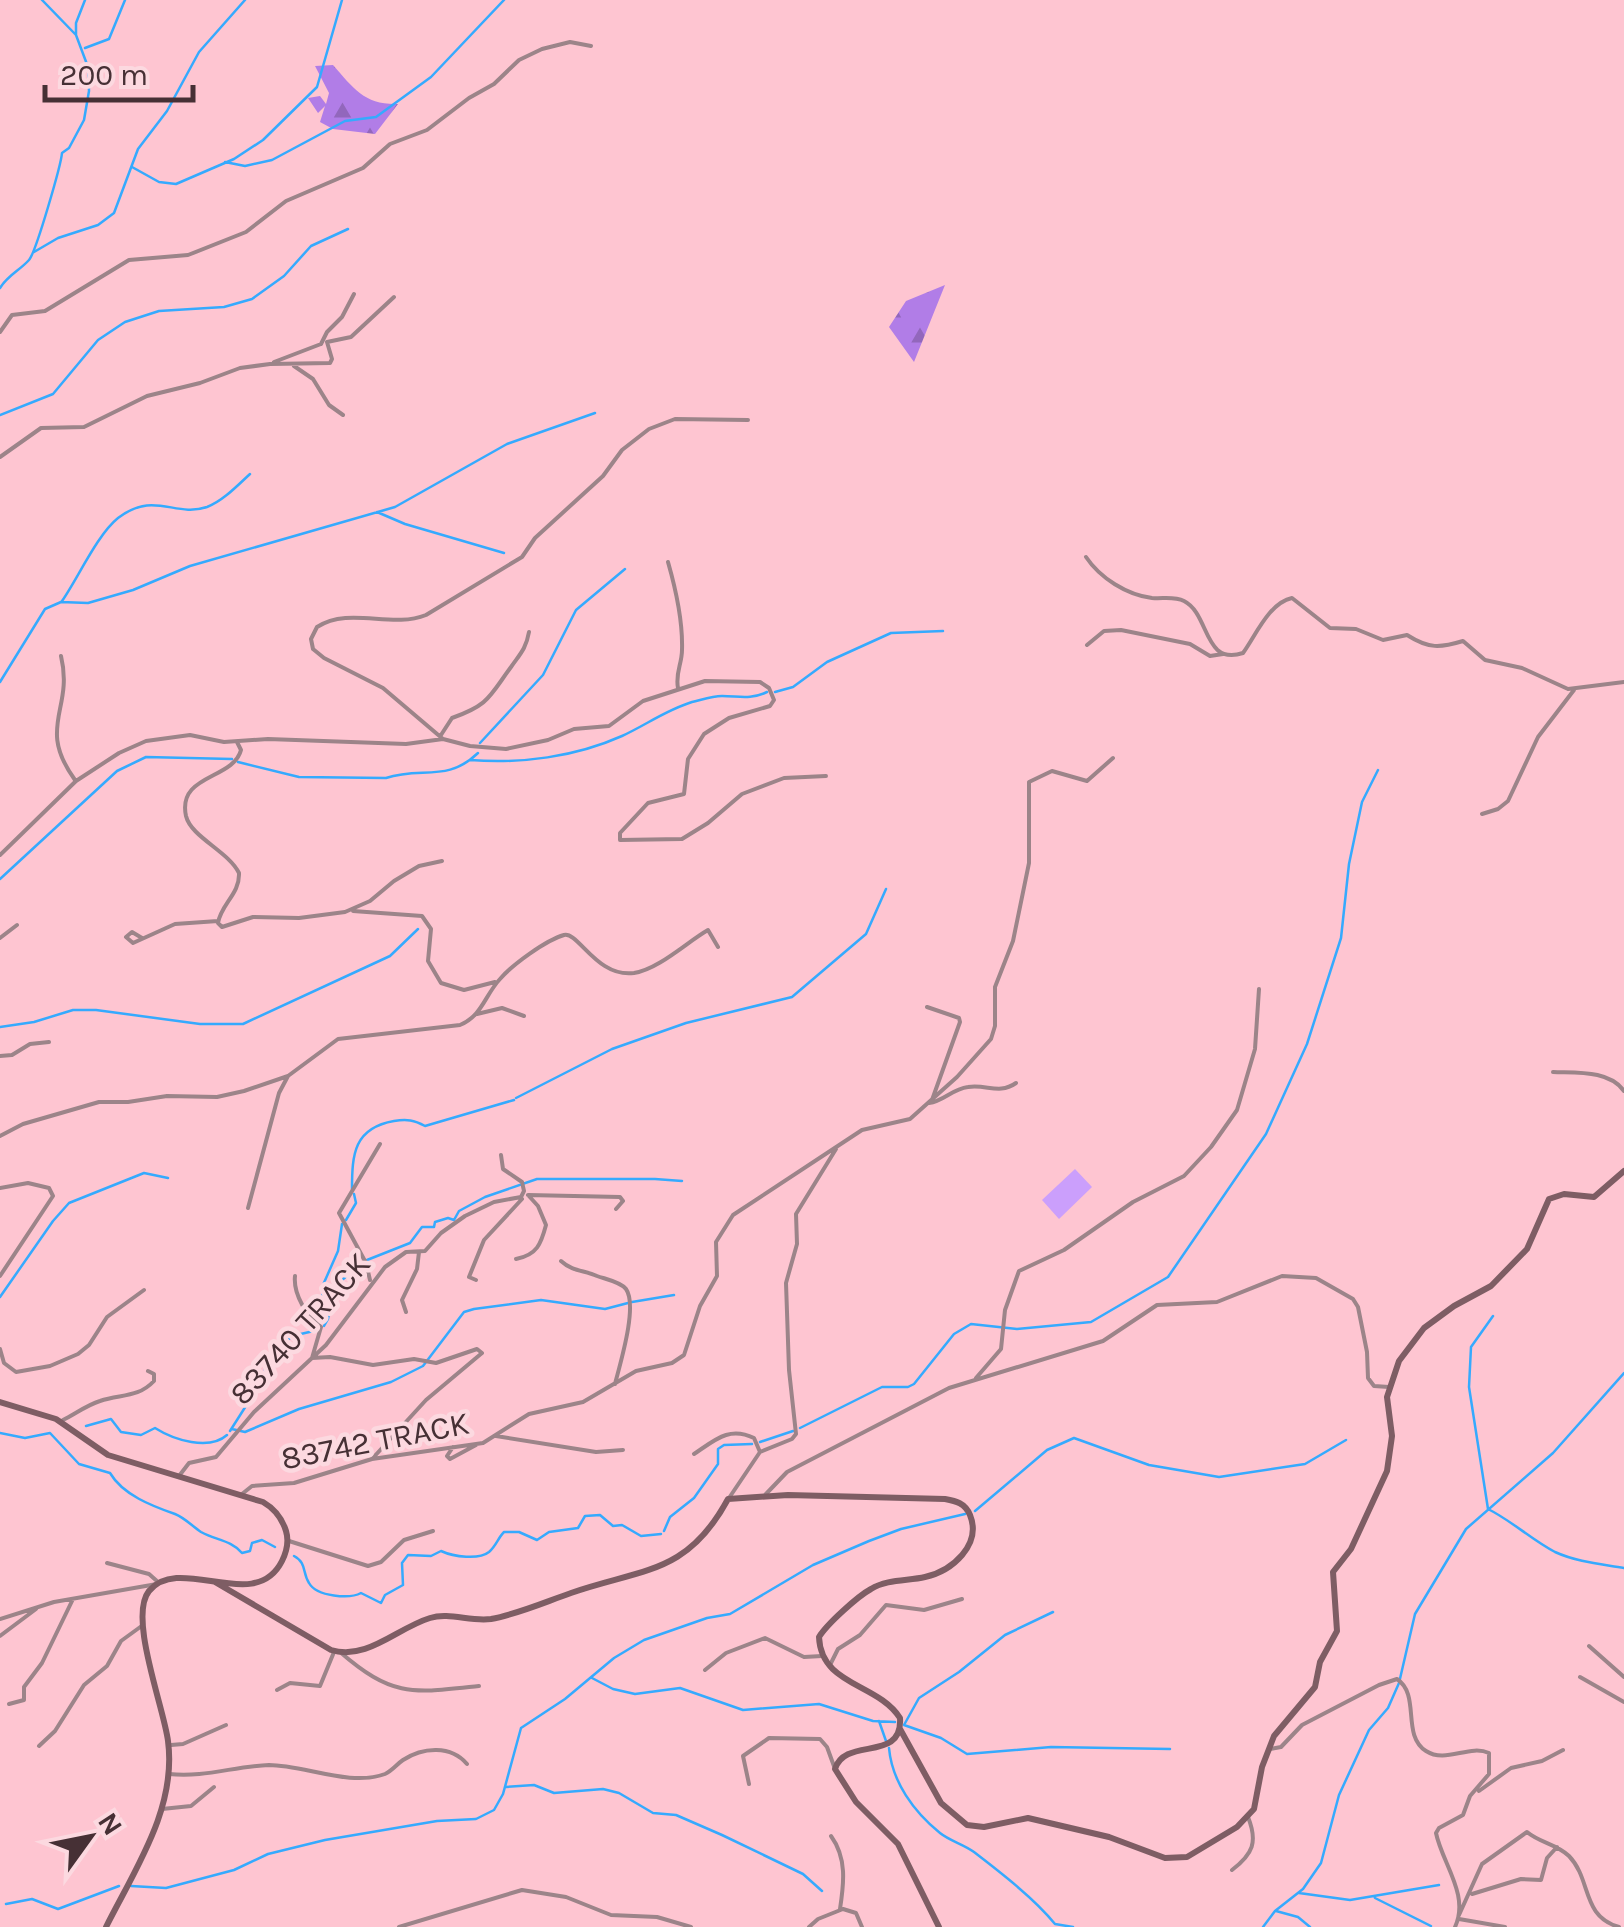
<svg xmlns="http://www.w3.org/2000/svg" width="1624" height="1927" viewBox="0 0 1624 1927" font-family="Karla,sans-serif">
  <style>
    .green { fill: #cb9ffc }
    .forest { fill: url(#forest-firs) }
    .lines { fill: none; stroke-linecap: round; stroke-linejoin: round }
    .stream { stroke: #35aafe; stroke-width: 2.5 }
    .street { stroke: #9c8489; stroke-width: 4 }
    .secondary { stroke: #7e5d64; stroke-width: 6 }
    .labels { text-anchor: middle; dominant-baseline: central; stroke-width: 9; stroke-linejoin: round; paint-order: stroke }
    .street-label { font-size: 32px; fill: #463035; stroke: #fcd9e0 }
  </style>
  <defs>
    <pattern id="forest-firs" width="22" height="20" patternUnits="userSpaceOnUse" patternTransform="scale(2.5)"><rect width="22" height="20" fill="#b17de7"/><path d="M5 1l3.5 6h-7zM16 11l3.5 6h-7z" fill="#9267bc"/></pattern>
  </defs>
  <rect width="100%" height="100%" fill="#fec5d1"/>
  <path class="green" d="M1075,1169L1092,1187L1059,1219L1042,1200Z"/>
  <path class="forest" d="M333,65C354,89 365,105 398,104L375,134L333,129L320,122L325,106L318,113L308,98L320,96L326,104L329,93L315,66Z
    M945,285L914,362L889,327L906,301Z"/>
  <g class="lines">
    <path class="stream" d="M42,0L76,35
      M85,48L109,39L125,0
      M225,162L245,166L272,160L345,121L376,117L431,77L504,0
      M132,167L159,182L176,184L234,159L263,140L317,87L342,0
      M34,252L58,238L98,225L114,213L138,149L167,111L199,52L245,0
      M0,288C8,275 19,271 29,260C36,252 61,165 62,153L69,148L84,120L89,91L88,67L76,35V23L85,0
      M0,415L53,394L98,340L125,322L159,311L224,307L252,299L284,276L311,246L348,229
      M377,512L405,524L504,553
      M62,601C78,578 97,535 118,518C155,490 174,518 207,507C223,501 238,485 250,474
      M0,682L45,609L61,602L88,603L133,590L190,566L395,507L507,444L595,413
      M775,692L793,687L827,662L891,633L943,631
      M480,743L543,675L576,610L625,569
      M470,760C521,764 575,757 622,736C646,725 666,710 692,702C701,700 712,696 722,696C739,696 750,700 767,692
      M238,762L299,777L386,778C421,766 447,783 478,753
      M0,879L117,771L146,757L232,759
      M0,1027L34,1022L73,1010H96L200,1024H243L390,956L418,929
      M516,1098L612,1049L686,1023L792,997L866,934L886,889
      M352,1189C352,1154 354,1128 394,1121C407,1119 414,1120 425,1126L514,1100
      M346,1220L356,1203L354,1194
      M367,1260L410,1243L422,1227H434L435,1222L448,1218L454,1220L459,1211L485,1197L537,1179H655L682,1181
      M0,1297L53,1221L69,1203L144,1173L168,1178
      M632,1302L674,1295
      M1493,1316L1471,1347L1469,1387L1488,1509C1512,1521 1532,1540 1555,1552C1577,1562 1601,1564 1624,1568
      M320,1322L323,1285L338,1251L342,1224
      M324,1326L328,1319L334,1287L363,1262
      M86,1426L111,1419L121,1432L141,1435L155,1428C174,1440 209,1451 227,1435
      M800,1428L882,1387H908L914,1384L954,1334L971,1324L1017,1329L1091,1322L1168,1277L1266,1134L1307,1044L1341,938L1349,864L1362,802L1378,770
      M232,1429L245,1432L299,1409L391,1382L423,1366L464,1312L474,1309L541,1300L605,1309L628,1303
      M230,1431L265,1376V1364L292,1336L318,1330
      M0,1433L25,1438L50,1433L79,1464L110,1473C123,1495 152,1506 175,1514C185,1518 192,1526 201,1532C215,1540 231,1540 242,1553L250,1551L252,1543L262,1540L275,1547
      M760,1442L793,1431
      M975,1511L1047,1450L1074,1438L1149,1465L1219,1477L1305,1464L1346,1440
      M664,1531L670,1517L694,1498L718,1464V1449L724,1445L752,1444
      M294,1556C307,1563 302,1572 309,1583C317,1597 350,1599 361,1593L381,1603L385,1595L403,1585L402,1563L408,1555L431,1556L441,1551C454,1557 479,1560 489,1552C496,1546 498,1538 504,1532H519L537,1540L549,1532L578,1528L585,1516L600,1515L613,1526L622,1525L641,1536L661,1534
      M1053,1612L1005,1635L959,1672L919,1698L904,1725L941,1738L967,1754L1051,1747L1170,1749
      M592,1678L613,1689L635,1694L680,1688L743,1710L819,1704L873,1721L895,1722
      M879,1721L886,1741
      M889,1748C892,1782 914,1812 940,1833C950,1841 963,1844 974,1852C1000,1872 1035,1899 1055,1924L1073,1927
      M506,1787L534,1785L554,1793L603,1789L619,1793L653,1813L676,1815L722,1835L803,1874L822,1891
      M131,1886L166,1888L234,1870L268,1854L325,1840L437,1821L476,1819L494,1810L503,1794L521,1728L565,1699L614,1658L644,1640L707,1618L730,1614L813,1565L869,1541L901,1529L965,1514
      M1299,1893L1350,1900L1439,1885
      M1375,1898L1431,1926
      M6,1904L32,1899L58,1909L119,1886
      M1276,1911L1298,1917L1310,1927
      M1263,1927L1275,1911L1303,1889L1321,1863L1339,1795L1369,1730L1388,1708L1399,1683L1415,1614L1466,1529L1553,1453L1624,1373"/>
    <path class="street" d="M0,332L12,315L45,311L129,260L188,255L246,232L286,201L363,168L390,144L427,130L469,98L494,84L519,60L542,49L570,42L591,46
      M321,344L327,332L342,317L354,294
      M274,362L321,344
      M294,366L313,379L329,405L343,415
      M0,457L41,428L84,427L147,396L200,383L240,368L270,364L330,363L332,359L327,342L351,337L394,297
      M1086,557C1100,578 1127,595 1152,598C1163,599 1174,596 1184,601C1210,614 1203,666 1243,653C1256,635 1269,603 1292,598L1330,628L1356,629L1383,640L1407,635C1429,649 1440,648 1463,641L1485,660L1522,668L1568,689L1624,682
      M668,562C676,590 683,620 682,650C682,664 675,673 678,688
      M1087,645L1104,631L1121,630L1190,644L1210,656L1223,654
      M61,656C74,710 36,726 75,780
      M441,735L452,718C489,705 489,697 511,667C520,654 526,649 529,632
      M443,739L383,688L324,658L313,649L311,639L317,627C350,606 391,629 426,615L522,557L535,538L603,476L622,450L649,429L675,419L748,420
      M237,742L241,750C233,780 177,774 186,816C191,837 228,851 239,873C240,894 221,904 218,923L222,927L253,917L299,918L345,912L370,901L394,881L419,866L442,861
      M1482,814L1498,809L1508,801L1538,737L1574,690
      M0,855L76,781L119,753L146,741L190,735L224,742L268,739L406,744L443,739L470,746L506,749L548,740L574,729L609,726L643,701L705,681L760,682L769,688L774,700L770,706L729,718L704,734L688,759L684,794L648,803L620,833V840L682,839L708,823L742,794L784,778L826,776
      M353,911L422,916L431,929L428,961L441,983L464,990L495,982
      M0,938L17,925
      M142,938L132,932L126,937L133,943L175,924L218,921
      M927,1007L959,1018L960,1022L932,1100
      M477,1014L502,1008L524,1016
      M0,1056L12,1055L30,1044L49,1042
      M1553,1072C1577,1073 1609,1070 1624,1091
      M929,1103C944,1101 952,1089 968,1087C987,1084 999,1095 1016,1083
      M0,1136L23,1124L99,1102H128L167,1096L217,1097L244,1091L288,1076L338,1039L460,1025C482,1016 485,995 500,979C512,965 546,940 564,935C578,931 597,978 634,973C659,969 687,942 708,930L718,947
      M0,1188L28,1183L49,1188L53,1196L0,1276
      M528,1195L620,1197L623,1201L616,1209
      M248,1208L279,1093L288,1076
      M516,1259C537,1255 541,1244 546,1225L538,1206L528,1195
      M561,1261C573,1272 584,1270 597,1276C605,1279 621,1282 626,1289C638,1306 620,1364 615,1384
      M295,1276C293,1295 307,1316 321,1327L312,1358L330,1357L373,1365L414,1359L436,1363L477,1349L482,1353L426,1400L372,1459
      M370,1280L366,1263L339,1213L380,1144
      M476,1280L469,1277L484,1240L522,1199
      M406,1312L402,1300L417,1269L419,1252
      M0,1349L4,1363L16,1372L50,1366L78,1354L89,1345L107,1317L144,1290
      M976,1378L1001,1349L1005,1310L1019,1271L1064,1250L1133,1202L1184,1176L1211,1147L1237,1110L1255,1049L1259,989
      M63,1420C75,1414 87,1405 100,1401C121,1394 138,1398 154,1381V1374L148,1371
      M496,1436L596,1452L623,1450
      M453,1447L447,1456L450,1459L476,1445
      M760,1452L792,1439L796,1434L789,1370L786,1283L797,1244L796,1214L836,1149
      M694,1454C715,1440 729,1426 754,1438L760,1452
      M179,1476L189,1463L216,1457L254,1412L326,1345L385,1267L406,1252L425,1251L441,1233L465,1216L494,1202L521,1197L524,1191L522,1182L503,1169L501,1155
      M242,1494L252,1486L294,1483L372,1459L483,1443L529,1414L583,1402L636,1371L672,1363L684,1355L700,1306L717,1276L716,1242L733,1215L862,1130L910,1119L957,1077L991,1039L995,1026V987L1013,941L1029,863V782L1052,771L1087,781L1113,758
      M765,1495L787,1472L949,1388L1103,1341L1157,1305L1217,1302L1282,1276L1316,1278L1353,1299L1358,1307L1367,1352L1368,1378L1374,1386L1389,1387
      M729,1498L760,1452
      M289,1541L368,1566L381,1562L404,1540L433,1531
      M107,1563L149,1574L158,1582
      M0,1619L54,1602L157,1584
      M0,1636L36,1609
      M1589,1646L1624,1677
      M340,1652C393,1698 413,1693 479,1686
      M831,1663L838,1649L860,1635L886,1605L924,1610L962,1599
      M705,1670L726,1653L765,1638L804,1657L822,1656
      M1580,1677L1624,1702
      M277,1690L290,1683L320,1686L334,1652
      M9,1704L24,1700V1687L42,1663L73,1599
      M171,1745L183,1744L226,1725
      M39,1746L55,1731L84,1685L107,1666L121,1641L143,1625
      M1270,1749L1281,1747L1302,1725L1379,1685L1397,1679C1421,1695 1401,1735 1426,1751C1446,1764 1469,1744 1489,1753V1774L1470,1796L1463,1815L1439,1828L1436,1833C1442,1863 1470,1895 1455,1927
      M169,1774C204,1778 235,1766 269,1765C304,1765 350,1787 385,1774C392,1771 397,1764 403,1760C423,1747 451,1745 467,1764
      M749,1784L743,1756L769,1738L820,1739L827,1747L835,1769
      M1479,1791L1511,1768L1542,1761L1563,1750
      M162,1809L191,1806L214,1787
      M831,1836C847,1858 844,1883 840,1909
      M1232,1870C1253,1854 1258,1842 1248,1817
      M1472,1894L1521,1879L1541,1880L1547,1858L1557,1847
      M1459,1915L1482,1864L1527,1832C1540,1843 1557,1844 1569,1856C1592,1880 1581,1916 1619,1927
      M1459,1919L1505,1927
      M399,1927L522,1890L566,1897L611,1915L657,1917L691,1927
      M809,1927L818,1919L843,1909L856,1913L862,1927"/>
    <path class="secondary" d="M0,1402L56,1419L108,1455L263,1502C275,1509 282,1518 286,1531C289,1541 287,1551 282,1561C255,1615 180,1553 149,1591C128,1617 164,1708 168,1741C177,1808 135,1869 106,1927
      M215,1582L331,1650C367,1661 397,1628 430,1618C449,1612 471,1622 491,1619C518,1614 545,1602 571,1593C643,1568 687,1575 728,1499L788,1495L945,1499C956,1501 965,1503 970,1515C982,1545 952,1571 925,1577C908,1581 887,1579 871,1589C858,1596 827,1624 819,1637C821,1686 878,1683 900,1718C903,1763 845,1736 835,1769L856,1802L898,1844L939,1927
      M900,1729L941,1803L967,1825L984,1827L1028,1818L1109,1837L1165,1858L1187,1857L1237,1827L1254,1809L1262,1767L1274,1736L1315,1687L1320,1662L1337,1631L1333,1572L1351,1549L1387,1471L1392,1436L1387,1397L1399,1361L1424,1328L1454,1306L1491,1286L1527,1249L1549,1199L1564,1194L1594,1197L1624,1171"/>
  </g>
  <g class="labels">
    <g class="street-label">
      <text transform="translate(300 1329) rotate(-48)">83740 TRACK</text>
      <text transform="translate(375 1441) rotate(-11)">83742 TRACK</text>
    </g>
  </g>
  <g transform="translate(90 1837) rotate(57)" stroke="#fcd9e0" stroke-width="8" paint-order="stroke">
  <path d="M0-8L18 38L0 25L-18 38Z" fill="#463035"/>
  <text y="-15" font-size="28" font-weight="bold" text-anchor="middle" fill="#463035">N</text>
  </g>
  <path d="M45 85v15h148v-15" fill="none" stroke="#463035" stroke-width="5"/>
  <text x="60" y="85" font-size="30" fill="#463035" stroke="#fcd9e0" stroke-width="8" paint-order="stroke">200 m</text>
</svg>
